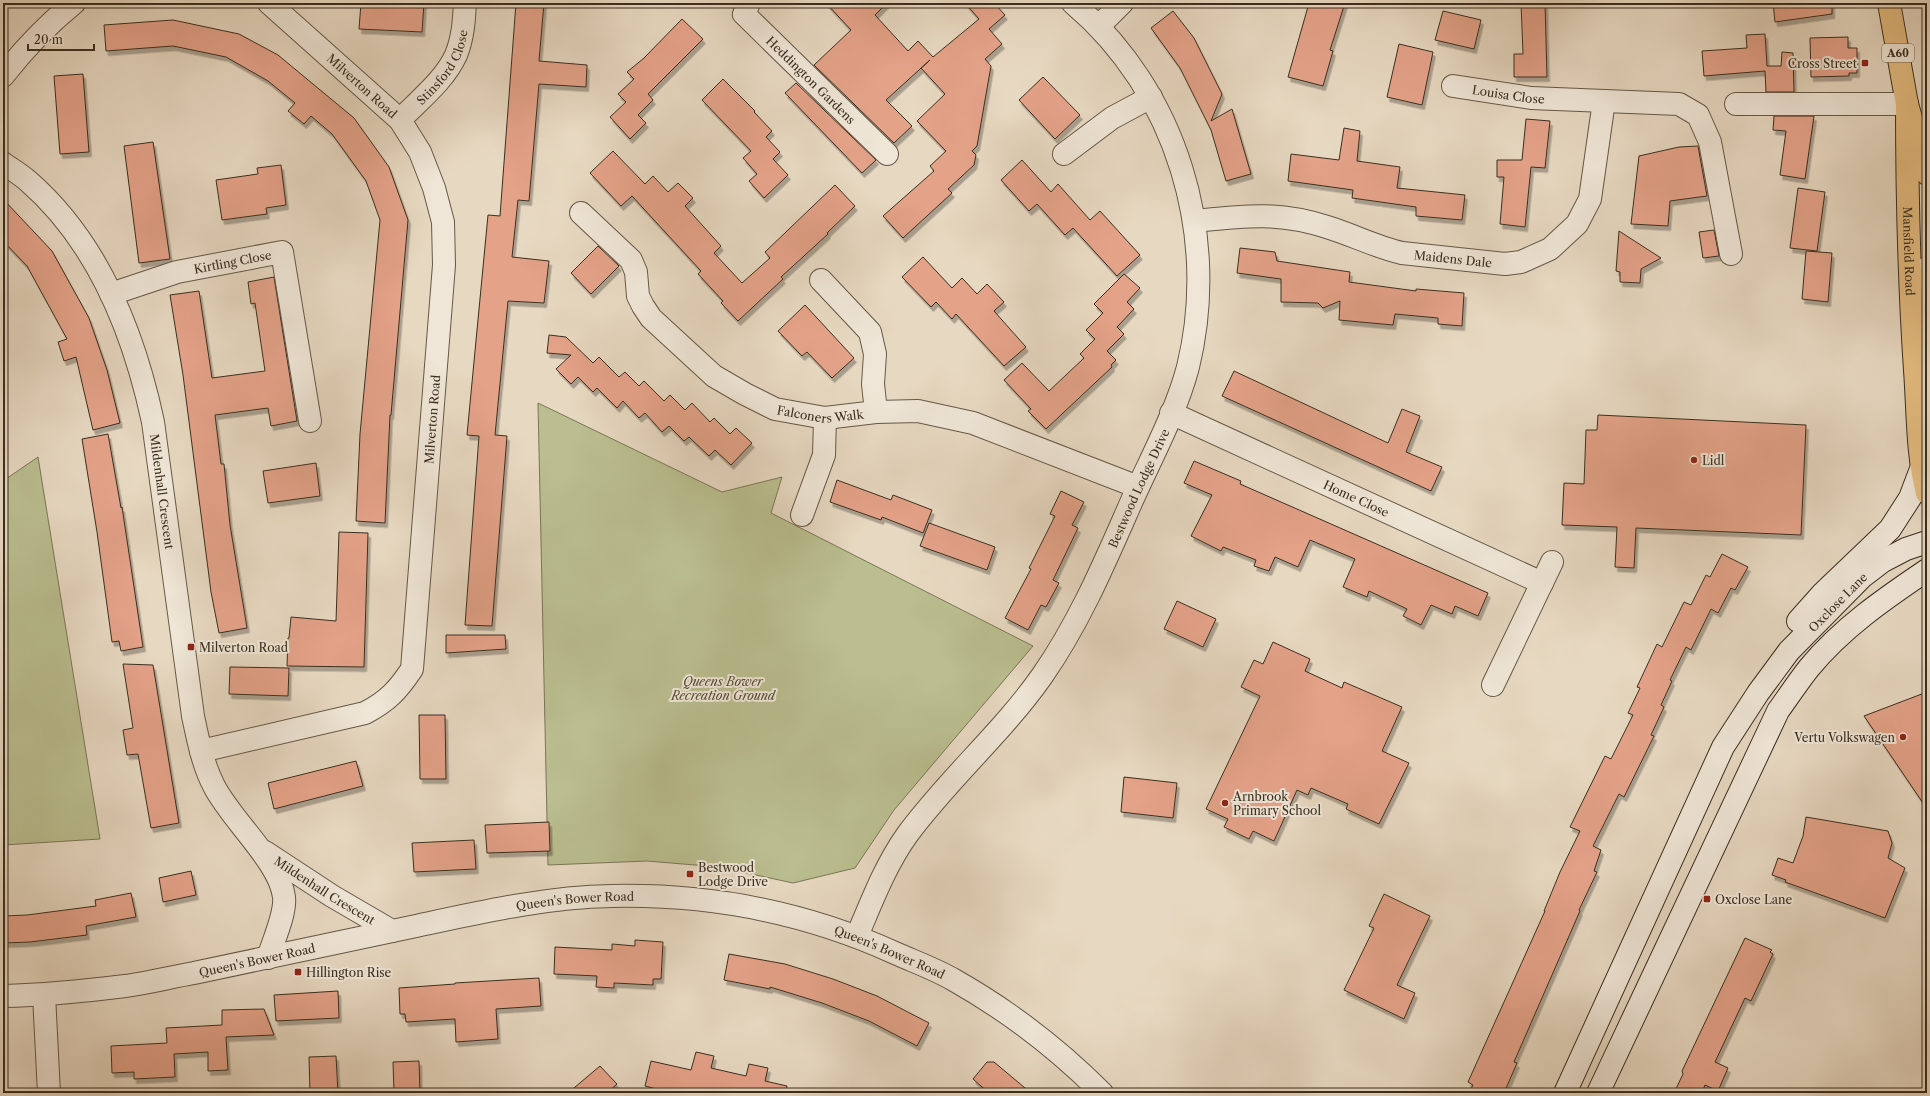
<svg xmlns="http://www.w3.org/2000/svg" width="1930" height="1096" viewBox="0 0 1930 1096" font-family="'Libre Caslon Text',serif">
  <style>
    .green { fill: #babe90; stroke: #7a7657 }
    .building { fill: #e4a289; stroke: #3a2e1e; filter: url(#shadow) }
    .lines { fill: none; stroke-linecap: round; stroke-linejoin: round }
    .minor-casing { stroke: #655847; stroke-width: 24 }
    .tertiary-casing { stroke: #655847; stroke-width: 24 }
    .secondary-casing { stroke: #3a2e1e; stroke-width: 24 }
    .trunk-casing { stroke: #3a2e1e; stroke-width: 24 }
    .minor { stroke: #efe6d7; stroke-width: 22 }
    .tertiary { stroke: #efe6d7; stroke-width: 22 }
    .secondary { stroke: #efe6d7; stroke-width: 22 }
    .trunk { stroke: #e4bc80; stroke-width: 22 }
    .poi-dot { fill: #8f2418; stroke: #efe6d7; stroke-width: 1.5 }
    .labels { text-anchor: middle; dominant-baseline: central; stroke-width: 4; stroke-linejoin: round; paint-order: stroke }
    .shield { fill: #efe6d7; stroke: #706556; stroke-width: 1 }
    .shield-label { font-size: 11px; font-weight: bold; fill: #3a2e1e }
    .poi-label { font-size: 12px; fill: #3a2e1e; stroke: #efe6d7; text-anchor: start }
    .street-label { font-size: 12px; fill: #3a2e1e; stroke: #efe6d7 }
    .park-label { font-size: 12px; font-style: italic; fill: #544b35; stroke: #efe6d7 }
  </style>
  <defs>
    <filter id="shadow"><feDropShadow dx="2.5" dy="4.5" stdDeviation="0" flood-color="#0004"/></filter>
  </defs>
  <rect width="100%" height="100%" fill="#e7d8c1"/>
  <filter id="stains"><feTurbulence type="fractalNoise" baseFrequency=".005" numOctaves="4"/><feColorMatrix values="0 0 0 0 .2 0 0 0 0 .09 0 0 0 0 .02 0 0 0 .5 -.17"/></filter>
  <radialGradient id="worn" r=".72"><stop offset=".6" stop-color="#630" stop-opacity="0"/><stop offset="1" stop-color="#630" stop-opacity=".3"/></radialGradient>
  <path class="green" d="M538,403L722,492L782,477L771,513L1033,646L894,810L855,868L793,883L719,867L647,861L548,865Z
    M38,457L100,839L3,845V481Z"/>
  <path class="building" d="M361,3H424L422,32L359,29Z
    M516,3H544L539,61L587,65L586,87L539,84L529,201L518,200L512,257L549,261L544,303L508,301L495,435L507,436L492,626L465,625L479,436L467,435L488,215L500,216Z
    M826,3H887L875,15L908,51L918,41L933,57L979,19L965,3H994L1005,15L989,29L1002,44L985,59L991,66L977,146L972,151L976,155L974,165L948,189L952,193L903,238L883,216L934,171L930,166L946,151L917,121L945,94L921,68L930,60L886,100L912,126L894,143L814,65L851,30Z
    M1309,3H1345L1330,50L1333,51L1323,86L1288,77Z
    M1521,3H1545L1547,77H1514V54H1523Z
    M1773,3H1832V14L1775,22Z
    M1173,11L1194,38L1222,94L1211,121L1232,109L1251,174L1226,181L1211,130L1180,68L1151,28Z
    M1443,11L1481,20L1474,49L1435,40Z
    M682,19L703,39L648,94L653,100L638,115L646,123L630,139L610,117L626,102L618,94L634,79L627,72L644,58Z
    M173,20L239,34L278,55L354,118L389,167L408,220L391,415H390L385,523L356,521L360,434L380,220L366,181L332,134L311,116L304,124L288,111L295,103L268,81L226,57L173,46L106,51L104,25Z
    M1765,34L1767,66H1781L1782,52L1793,53L1794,92H1766L1765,71L1704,76L1702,51L1747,48L1746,35Z
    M1848,37V48H1857V73H1849V76L1811,77L1810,38Z
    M1399,44L1433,52L1422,105L1387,97Z
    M83,74L89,152L60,154L54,76Z
    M1043,77L1080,115L1055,139L1019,100Z
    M723,79L755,111L754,112L772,131L766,137L780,152L773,159L788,175L764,198L749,181L757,174L743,158L751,151L702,100Z
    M796,83L876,160L862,173L785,93Z
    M1774,116H1814L1805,179L1780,175L1786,131L1773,130Z
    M1526,119L1550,121L1545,168L1531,167L1525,227L1500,224L1504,177H1497V160H1522Z
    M1344,128L1360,131L1357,161L1400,167L1397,188L1465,195L1462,220L1416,216V207L1352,198L1353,190L1288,181L1291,154L1339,160Z
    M153,142L170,259L139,263L124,146Z
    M1698,146L1707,196L1670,201L1668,226L1631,224L1639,156L1679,147Z
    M613,151L645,184L653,176L668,192L678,183L693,198L685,206L721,246L714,253L742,283L770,258L765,252L835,185L855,206L827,233L828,234L781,277L783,279L738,321L721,303L723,301L698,274L701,271L632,196L621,206L590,173Z
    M1022,160L1051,192L1058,184L1090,220L1100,211L1140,255L1117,276L1073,228L1065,235L1037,204L1029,211L1001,180Z
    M281,165L286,205L266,208L267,214L222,220L216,180L258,174L257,168Z
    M1798,188L1825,192L1817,251L1790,248Z
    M3,199L52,251L89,318L107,370L120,423L93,430L76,357L64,361L58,342L67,339L27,266L3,241Z
    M1714,230L1719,256L1703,258L1699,232Z
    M1619,231L1661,258L1641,269L1640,283L1620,282V272L1616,271Z
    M598,246L619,266L591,294L571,273Z
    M1240,248L1275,252L1277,261L1350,272L1349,282L1416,291V289L1464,293L1462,326L1438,324V318L1395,314L1393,325L1339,320L1340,301L1323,308L1318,303L1281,302V279L1237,273Z
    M1806,251L1832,253L1828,302L1802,299Z
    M923,257L952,288L962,278L977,294L987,284L1004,302L994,311L1026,347L1004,366L956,314L952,319L936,302L931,307L902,277Z
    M1124,274L1140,288L1127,302L1134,309L1117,327L1124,334L1107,351L1116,360L1111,365L1112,367L1046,429L1028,411L1031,409L1004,380L1022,363L1049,391L1084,358L1080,354L1095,339L1086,330L1103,313L1094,304Z
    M274,277L297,421L271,426L268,408L215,415L221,464H224L230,525L247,628L219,633L211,592L183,375L170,295L199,291L212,378L265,371L255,303L251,304L248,282Z
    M805,305L854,358L832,378L807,352L802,356L778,331Z
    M549,335L566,337L593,363L599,357L619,377L625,372L639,386L644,381L664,401L670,395L685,410L692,403L710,422L714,418L730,434L736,428L752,443L731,465L715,450L709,456L689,437L684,441L669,426L662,432L645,413L639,418L623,401L617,408L597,388L593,392L578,377L571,384L556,369L571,355L547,353Z
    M1234,371L1388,443L1402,409L1420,416L1406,452L1442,467L1431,491L1222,396Z
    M1598,415L1806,425L1801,535L1636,528L1634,568L1615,567L1617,527L1562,525L1564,483L1584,484L1586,430H1597Z
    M108,434L121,508L122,507L143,647L121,651L119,641L112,642L97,532L82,439Z
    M1194,461L1241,481L1240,484L1488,593L1478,616L1455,606L1452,614L1431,605L1421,625L1403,616L1407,609L1369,591L1367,597L1343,587L1355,559L1310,540L1298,567L1275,557L1269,571L1254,566L1256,560L1223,547L1221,551L1191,536L1212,495L1184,483Z
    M316,463L320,496L268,503L263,471Z
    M837,480L891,500L893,495L932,510L923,533L882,517L881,520L830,502Z
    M1061,491L1084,502L1072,525L1078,528L1053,580L1059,583L1046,607L1041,605L1028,630L1005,618L1031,569L1029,568L1055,516L1050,514Z
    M929,523L995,547L987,570L920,546Z
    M339,532L368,533L364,667L287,666L288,638H289L291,617L336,621Z
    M1722,554L1748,567L1735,590L1731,588L1718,613L1711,609L1691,650L1686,647L1670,680L1672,681L1661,705L1664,707L1651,735L1654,736L1624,797L1619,794L1593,846L1601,850L1594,871L1597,872L1579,910L1580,911L1514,1062L1517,1063L1504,1093H1469L1473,1085L1468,1082L1545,911H1544L1560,872L1580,831L1570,827L1605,756L1611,759L1633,715L1628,713L1640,688L1637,687L1657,644L1662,647L1684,602L1691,605L1706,575L1710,577Z
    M1177,601L1216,619L1203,647L1164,629Z
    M446,635H505L506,649L446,653Z
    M1273,642L1310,659L1305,671L1342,688L1344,682L1402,707L1382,751L1409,763L1379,824L1346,809L1348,804L1311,788L1308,795L1297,790L1274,841L1253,831L1249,839L1224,827L1228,819L1206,809L1260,696L1241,687L1254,660L1263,664Z
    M123,664L153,665L179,823L151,828L138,754L127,755L123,730L133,728Z
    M230,667L289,668L288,696L229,694Z
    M1927,692V809L1864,716Z
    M419,715H445L446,779H420Z
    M356,761L363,786L274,809L268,783Z
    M1124,777L1177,783L1173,818L1121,812Z
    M1806,817L1888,831L1892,843L1888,858L1905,868L1885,918L1785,882L1786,880L1772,875L1778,858L1793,863L1803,836Z
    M549,822L550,851L487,853L485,825Z
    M474,840L476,869L414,872L412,843Z
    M191,871L196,895L163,902L159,878Z
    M131,893L136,917L86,926L87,935L30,942L3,943V916L27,915L96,906L95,900Z
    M1384,894L1430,916L1397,985L1415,993L1404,1019L1344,990L1374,928L1369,926Z
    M1745,938L1772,950L1770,952L1773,954L1751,1001L1745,998L1715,1062L1728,1068L1718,1091L1705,1085L1702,1093H1674L1683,1074L1682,1071Z
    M635,940L663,942L661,979H653V985L614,983V988L596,987L597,976L554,974L555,947L612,950V944L635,946Z
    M729,954L785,964L833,979L877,996L929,1023L917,1046L869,1021L822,1003L770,987V989L724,980Z
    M539,978L541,1006L496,1009L498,1039L456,1042L455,1019L406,1022L405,1014H400L399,988L455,984V983Z
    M338,991L339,1018L276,1021L274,995Z
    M264,1009L274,1035L226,1037L228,1070L208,1071V1052L174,1054L175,1077L134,1079V1072L112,1073L111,1046L167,1043L166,1028L222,1025V1010Z
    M696,1052L714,1056L711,1068L746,1076L749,1064L768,1068L765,1081L787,1086L786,1093H671L645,1086L651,1061L691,1070Z
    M336,1056L338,1093H310L309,1057Z
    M419,1061L420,1093H394L393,1062Z
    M987,1062H994L1031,1093H989L973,1079Z
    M600,1066L617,1084L607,1093H568Z"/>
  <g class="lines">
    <defs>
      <g id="minor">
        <path id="s1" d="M749,3L744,14L887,154"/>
        <path d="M1099,26L1122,3"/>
        <path d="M3,76C24,49 47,25 74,3"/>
        <path id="s2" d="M1453,86L1531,98L1679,104L1698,115L1710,142L1731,254"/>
        <path d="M1736,104H1907"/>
        <path id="s3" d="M400,120C419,100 444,81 456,55C463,38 464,20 465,3"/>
        <path d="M1064,154L1112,118L1151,97"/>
        <path id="s4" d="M3,163C11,169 20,174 28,181C97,241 134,333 153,422L193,716C198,740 203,765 214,786C231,820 280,862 284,897C286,914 273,941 268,958"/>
        <path id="s5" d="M581,213L631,260L636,272L638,296L643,306L651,318L714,376L745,394L775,409L825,418L876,412L918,411L973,423L1138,487"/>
        <path id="s6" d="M1194,221C1243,216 1278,211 1327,227C1353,235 1376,247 1402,253L1505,264L1521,262L1550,249L1577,224L1590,199L1604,101"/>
        <path d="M821,280L870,332L875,354L873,384L876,412"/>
        <path id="s7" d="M111,294L177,272L282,252L310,421"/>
        <path id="s8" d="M1171,413L1542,583"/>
        <path d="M802,515L824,455L825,418"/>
        <path d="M1493,685L1552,562"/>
        <path id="s9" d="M201,751L365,713C388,701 398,690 412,669L444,265L443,222L434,188L420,152L400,120L269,3"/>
        <path id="s10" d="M265,852L332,896L392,931"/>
        <path id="s11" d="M857,936C872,901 885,866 907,835C948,779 1002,733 1042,676C1079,623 1104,564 1130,505C1149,462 1176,413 1188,367C1220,236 1177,91 1073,3"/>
        <path d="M44,995L49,1093"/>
      </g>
      <g id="tertiary">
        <path d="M1915,311L1924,271L1927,268"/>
        <path id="s12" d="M3,996C44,995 85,991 125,986C148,983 171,977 194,973C268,958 342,941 416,926C481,912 546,897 612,896C712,894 805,912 895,953C915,962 935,969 954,980C1007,1010 1058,1049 1102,1093"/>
      </g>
      <g id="secondary">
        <path d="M1798,621L1822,594L1890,529L1910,498L1921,469"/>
        <path id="s13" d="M1565,1093L1723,747L1758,693L1789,651L1862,577L1883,561L1906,549L1927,542"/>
        <path d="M1598,1093L1778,711C1788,697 1798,682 1809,668C1842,628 1884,599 1927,570"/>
      </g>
      <g id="trunk">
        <path d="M1889,3L1907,104L1927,174"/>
        <path id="s14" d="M1907,104C1907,193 1909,281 1915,370C1918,411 1917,453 1927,493"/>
      </g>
    </defs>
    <use href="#minor" class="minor-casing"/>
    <use href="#tertiary" class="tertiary-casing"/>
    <use href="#secondary" class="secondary-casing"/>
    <use href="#trunk" class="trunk-casing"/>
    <use href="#minor" class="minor"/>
    <use href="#tertiary" class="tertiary"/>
    <use href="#secondary" class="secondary"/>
    <use href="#trunk" class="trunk"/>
  </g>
  <g class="poi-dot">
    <rect x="1861" y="59" width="8" height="8" rx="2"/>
    <circle cx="1694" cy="460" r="4"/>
    <rect x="187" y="643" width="8" height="8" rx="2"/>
    <circle cx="1903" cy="737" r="4"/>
    <circle cx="1225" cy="803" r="4"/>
    <rect x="686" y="870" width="8" height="8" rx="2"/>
    <rect x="1703" y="895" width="8" height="8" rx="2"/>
    <rect x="294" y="968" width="8" height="8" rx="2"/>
  </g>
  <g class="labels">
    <rect class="shield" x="1882" y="44" width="32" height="18" rx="3"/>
    <g class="shield-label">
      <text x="1898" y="53">A60</text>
    </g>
    <g class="poi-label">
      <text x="1857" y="63" text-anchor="end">Cross Street</text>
      <text x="1702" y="460">Lidl</text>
      <text x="199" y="647">Milverton Road</text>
      <text x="1895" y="737" text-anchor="end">Vertu Volkswagen</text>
      <text x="1233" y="796">Arnbrook<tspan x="1233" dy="14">Primary School</tspan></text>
      <text x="698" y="867">Bestwood<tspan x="698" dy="14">Lodge Drive</tspan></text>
      <text x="1715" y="899">Oxclose Lane</text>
      <text x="306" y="972">Hillington Rise</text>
    </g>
    <g class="street-label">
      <text stroke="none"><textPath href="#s3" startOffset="69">Stinsford Close</textPath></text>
      <text stroke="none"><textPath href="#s1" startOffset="106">Heddington Gardens</textPath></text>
      <text transform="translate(362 86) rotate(42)">Milverton Road</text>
      <text stroke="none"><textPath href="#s2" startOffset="56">Louisa Close</textPath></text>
      <text stroke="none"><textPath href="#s14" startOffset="147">Mansfield Road</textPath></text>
      <text stroke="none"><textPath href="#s6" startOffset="265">Maidens Dale</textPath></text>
      <text stroke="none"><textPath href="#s7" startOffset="126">Kirtling Close</textPath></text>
      <text stroke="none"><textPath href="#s5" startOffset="332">Falconers Walk</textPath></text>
      <text stroke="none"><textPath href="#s9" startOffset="484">Milverton Road</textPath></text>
      <text stroke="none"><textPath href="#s11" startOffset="533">Bestwood Lodge Drive</textPath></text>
      <text stroke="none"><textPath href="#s4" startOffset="377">Mildenhall Crescent</textPath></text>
      <text stroke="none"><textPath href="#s8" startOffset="204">Home Close</textPath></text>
      <text stroke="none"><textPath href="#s13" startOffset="566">Oxclose Lane</textPath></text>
      <text stroke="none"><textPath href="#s10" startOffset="71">Mildenhall Crescent</textPath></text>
      <text stroke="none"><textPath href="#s12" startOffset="581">Queen's Bower Road</textPath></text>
      <text stroke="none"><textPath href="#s12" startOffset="904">Queen's Bower Road</textPath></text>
      <text stroke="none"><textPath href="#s12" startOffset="257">Queen's Bower Road</textPath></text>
    </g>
    <g class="park-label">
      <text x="723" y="681">Queens Bower<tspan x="723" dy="14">Recreation Ground</tspan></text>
    </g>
  </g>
  <rect width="1930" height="1096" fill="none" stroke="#e7d8c1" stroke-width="16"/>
  <rect x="4" y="4" width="1922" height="1088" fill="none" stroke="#3a2e1e" stroke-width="2"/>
  <rect x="8" y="8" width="1914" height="1080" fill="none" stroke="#3a2e1e"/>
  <path d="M28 44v6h66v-6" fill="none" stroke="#3a2e1e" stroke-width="2"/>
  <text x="34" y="44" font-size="12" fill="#3a2e1e" stroke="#efe6d7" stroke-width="3" paint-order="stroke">20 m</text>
  <rect width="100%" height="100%" filter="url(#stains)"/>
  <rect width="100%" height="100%" fill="url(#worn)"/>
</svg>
